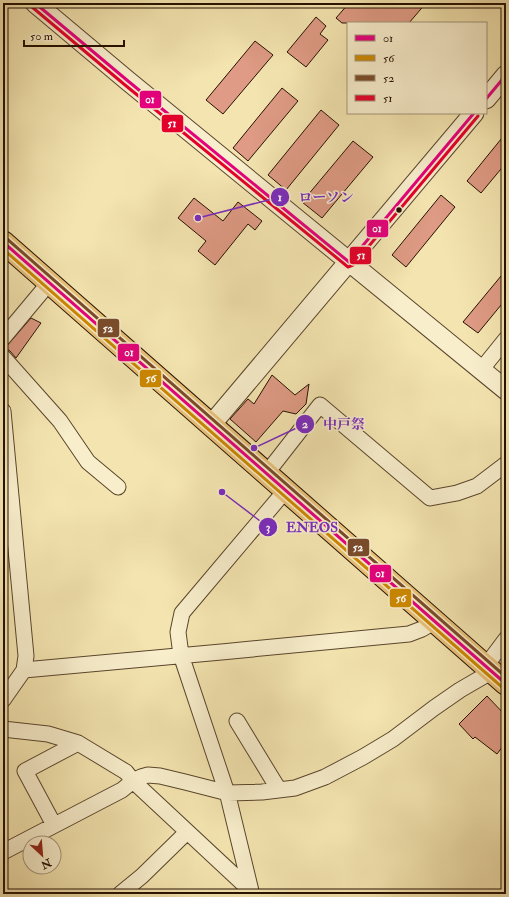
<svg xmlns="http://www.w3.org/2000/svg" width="509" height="897" viewBox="0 0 509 897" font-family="'IM FELL Double Pica','Noto Serif JP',serif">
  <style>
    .building { fill: #df9b85; stroke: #251000 }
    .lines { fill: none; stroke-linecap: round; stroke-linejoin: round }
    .minor-casing { stroke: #59452c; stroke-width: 17 }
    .tertiary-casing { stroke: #59452c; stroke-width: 21 }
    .trunk-casing { stroke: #251000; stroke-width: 24 }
    .minor { stroke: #f8eecc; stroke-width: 15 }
    .tertiary { stroke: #f8eecc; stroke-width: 19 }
    .trunk { stroke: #eac278; stroke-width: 22 }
    .bus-1-casing { stroke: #f8eecc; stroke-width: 6 }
    .bus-2-casing { stroke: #f8eecc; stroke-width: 6 }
    .bus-3-casing { stroke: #f8eecc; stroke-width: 6 }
    .bus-4-casing { stroke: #f8eecc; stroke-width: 6 }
    .bus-1 { stroke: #e5007d; stroke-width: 3 }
    .bus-2 { stroke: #cd8800; stroke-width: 3 }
    .bus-3 { stroke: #7a4b2a; stroke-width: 3 }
    .bus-4 { stroke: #e4002b; stroke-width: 3 }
    .bus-dot { fill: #251000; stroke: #f8eecc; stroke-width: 1.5 }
    .leader { fill: none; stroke: #7b2cbf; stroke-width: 1.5 }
    .callout-dot { fill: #7b2cbf; stroke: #f8eecc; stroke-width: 1.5 }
    .mark-label { font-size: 12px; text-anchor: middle; font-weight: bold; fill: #fff }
    .callout-label { font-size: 14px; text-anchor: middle; font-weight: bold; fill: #7b2cbf; stroke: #f8eecc; stroke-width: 3; stroke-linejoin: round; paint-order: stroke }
    .line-badge { stroke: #f8eecc; stroke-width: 1.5 }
    .badge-label { font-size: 11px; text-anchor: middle; font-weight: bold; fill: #fff }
  </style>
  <rect width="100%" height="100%" fill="#f4e5b0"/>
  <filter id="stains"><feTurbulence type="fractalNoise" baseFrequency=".005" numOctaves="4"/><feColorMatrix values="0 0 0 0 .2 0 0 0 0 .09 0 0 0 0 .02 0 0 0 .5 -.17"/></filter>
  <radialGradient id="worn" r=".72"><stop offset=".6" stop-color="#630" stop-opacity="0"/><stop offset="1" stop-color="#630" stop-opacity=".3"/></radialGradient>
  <path class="building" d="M349,3H426L409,23H342L336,18Z
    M316,17L326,26L320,34L328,40L306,67L287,52Z
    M255,41L273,55L223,114L206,100Z
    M282,88L298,101L248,161L233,148Z
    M321,110L339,125L286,190L268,175Z
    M506,133V163L481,193L467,181Z
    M353,141L373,157L322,218L302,202Z
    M441,195L455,207L406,267L392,255Z
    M194,198L223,221L238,202L262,221L255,230L248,224L215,265L198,251L206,241L178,218Z
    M506,270V299L478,333L463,322Z
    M31,318L41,323L16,358L10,351L5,348Z
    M272,375L295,395L309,384L306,404L296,414L283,411L256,442L230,419L248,399L254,404Z
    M487,696L506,716V742L497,754L475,737L473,739L459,724Z"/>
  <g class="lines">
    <defs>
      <path id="minor" d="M3,338L49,283
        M3,357L60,421L88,462L118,487
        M481,370L506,339
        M3,411L26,656L24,670
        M266,474L320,405L430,498L457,493L477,486L506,464
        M485,667L506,639
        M3,700L24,670C152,658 281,647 409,634L422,629L434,622
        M237,721L279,790
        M3,729L48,734L78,743L126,772L133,781L251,891
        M54,825L25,771L78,743
        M3,852L122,790L133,781L141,777L148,775L160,776L185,782L228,793L262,792L295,788L325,777L363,757L393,739L434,708L460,690L491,672
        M251,891L228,796L181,655L178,632L182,613L285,491
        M120,894L142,876L187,832"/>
      <path id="tertiary" d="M35,3L128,81L506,390
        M486,99L506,75
        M211,425L474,113"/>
      <path id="trunk" d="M3,242L506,684"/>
    </defs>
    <use href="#minor" class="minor-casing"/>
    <use href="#tertiary" class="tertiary-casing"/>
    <use href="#trunk" class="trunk-casing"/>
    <use href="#minor" class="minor"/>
    <use href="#tertiary" class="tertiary"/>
    <use href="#trunk" class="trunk"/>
    <defs>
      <path id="bus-1" d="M35,3L128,81L349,262L474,113
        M486,99L506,75
        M3,242L506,684"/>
      <path id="bus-2" d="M3,249L503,688"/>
      <path id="bus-3" d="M6,238L506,677"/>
      <path id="bus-4" d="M32,7L125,85L348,267L353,265L478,116"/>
    </defs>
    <use href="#bus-1" class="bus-1-casing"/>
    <use href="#bus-2" class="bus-2-casing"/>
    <use href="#bus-3" class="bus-3-casing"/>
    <use href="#bus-4" class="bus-4-casing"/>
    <use href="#bus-1" class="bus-1"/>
    <use href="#bus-2" class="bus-2"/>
    <use href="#bus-3" class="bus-3"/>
    <use href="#bus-4" class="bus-4"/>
  </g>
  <circle class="bus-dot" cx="399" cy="210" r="3.5"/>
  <path class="leader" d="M198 218L280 197M254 448L305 424M222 492L268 527"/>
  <g class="callout-dot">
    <circle cx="198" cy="218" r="4"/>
    <circle cx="254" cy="448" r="4"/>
    <circle cx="222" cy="492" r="4"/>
    <circle cx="280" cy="197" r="10"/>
    <circle cx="305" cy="424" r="10"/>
    <circle cx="268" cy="527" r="10"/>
  </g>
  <g class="mark-label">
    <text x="280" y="201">1</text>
    <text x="305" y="428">2</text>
    <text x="268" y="531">3</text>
  </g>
  <g class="callout-label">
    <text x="326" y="202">ローソン</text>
    <text x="344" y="429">中戸祭</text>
    <text x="312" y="532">ENEOS</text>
  </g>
  <g class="line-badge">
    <rect x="139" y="90" width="23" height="19" rx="4" fill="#e5007d"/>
    <rect x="161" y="114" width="23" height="19" rx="4" fill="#e4002b"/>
    <rect x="366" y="219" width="23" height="19" rx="4" fill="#e5007d"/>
    <rect x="349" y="246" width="23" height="19" rx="4" fill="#e4002b"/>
    <rect x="97" y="318" width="23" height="20" rx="4" fill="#7a4b2a"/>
    <rect x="117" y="343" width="23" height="19" rx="4" fill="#e5007d"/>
    <rect x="139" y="369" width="23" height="19" rx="4" fill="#cd8800"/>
    <rect x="347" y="538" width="23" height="19" rx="4" fill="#7a4b2a"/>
    <rect x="369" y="564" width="23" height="19" rx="4" fill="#e5007d"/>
    <rect x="389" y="588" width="23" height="20" rx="4" fill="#cd8800"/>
  </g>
  <g class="badge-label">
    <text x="150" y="103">01</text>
    <text x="172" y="127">51</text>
    <text x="377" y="232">01</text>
    <text x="361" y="259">51</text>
    <text x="108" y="332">52</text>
    <text x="129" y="356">01</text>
    <text x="151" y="382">56</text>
    <text x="358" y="551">52</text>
    <text x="380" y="577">01</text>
    <text x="401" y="602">56</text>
  </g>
  <rect width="509" height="897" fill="none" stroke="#f4e5b0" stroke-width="16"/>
  <rect x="4" y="4" width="501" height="889" fill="none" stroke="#251000" stroke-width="2"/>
  <rect x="8" y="8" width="493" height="881" fill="none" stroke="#251000"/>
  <rect x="347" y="22" width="140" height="92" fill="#f8eecc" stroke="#a4957a"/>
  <rect x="355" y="35" width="20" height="6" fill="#e5007d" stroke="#a4957a"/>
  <text x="383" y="42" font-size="12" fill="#251000">01</text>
  <rect x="355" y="55" width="20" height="6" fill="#cd8800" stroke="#a4957a"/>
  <text x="383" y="62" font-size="12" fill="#251000">56</text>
  <rect x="355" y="75" width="20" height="6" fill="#7a4b2a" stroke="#a4957a"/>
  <text x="383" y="82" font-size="12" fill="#251000">52</text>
  <rect x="355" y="95" width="20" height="6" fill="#e4002b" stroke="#a4957a"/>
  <text x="383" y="102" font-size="12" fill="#251000">51</text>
  <g transform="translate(42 855) rotate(154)"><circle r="19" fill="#f8eecc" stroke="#a4957a"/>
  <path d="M0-3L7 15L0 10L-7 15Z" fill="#8f2418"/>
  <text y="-6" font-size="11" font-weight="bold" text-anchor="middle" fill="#251000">N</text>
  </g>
  <path d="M24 40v6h100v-6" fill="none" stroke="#251000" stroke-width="2"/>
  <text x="30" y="40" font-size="12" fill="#251000" stroke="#f8eecc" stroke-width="3" paint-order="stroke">50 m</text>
  <rect width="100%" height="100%" filter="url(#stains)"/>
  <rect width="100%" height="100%" fill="url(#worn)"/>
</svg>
